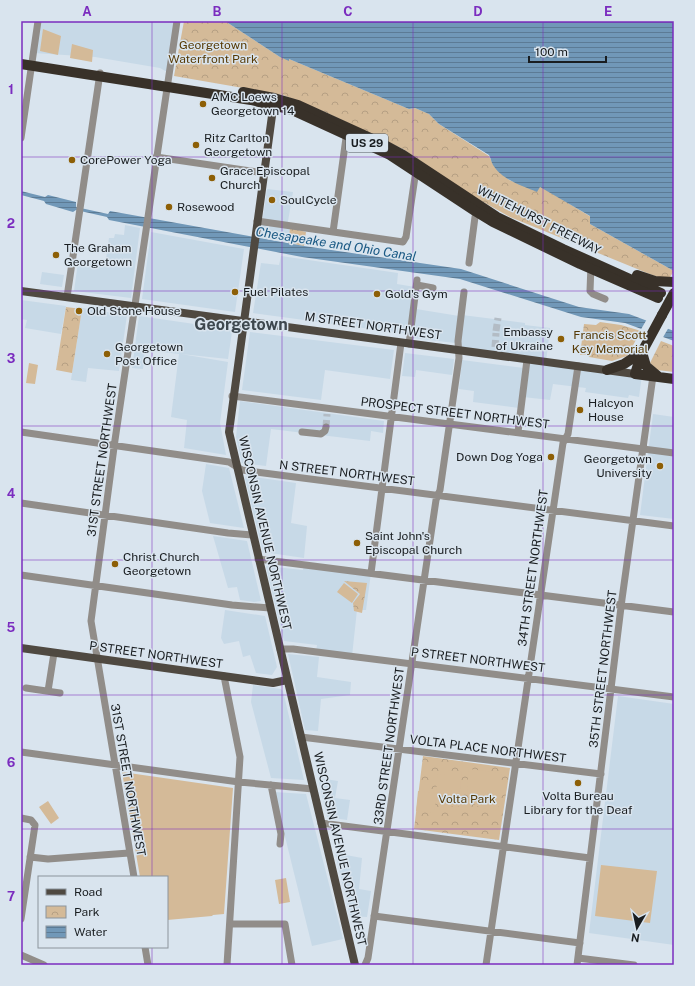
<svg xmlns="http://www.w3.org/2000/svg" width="695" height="986" viewBox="0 0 695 986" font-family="'Public Sans',sans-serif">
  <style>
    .built { fill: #c7d9e7 }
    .park { fill: url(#park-crowns) }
    .garden { fill: #d4ba98 }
    .water { fill: url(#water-rules) }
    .pier { fill: #d9e4ee }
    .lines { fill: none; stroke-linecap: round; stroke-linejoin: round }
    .minor-tunnel { stroke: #b3bcc5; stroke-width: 7; stroke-dasharray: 7 3.5; stroke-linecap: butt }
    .minor { stroke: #918d89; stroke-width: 7 }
    .major { stroke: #4f4941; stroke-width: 8 }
    .highway { stroke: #383129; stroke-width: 10 }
    .highway-bridge { stroke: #383129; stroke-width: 10 }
    .grid { fill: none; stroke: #7b2cbf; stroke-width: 1; stroke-opacity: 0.55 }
    .poi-dot { fill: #8d5f06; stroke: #d9e4ee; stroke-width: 1.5 }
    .labels { text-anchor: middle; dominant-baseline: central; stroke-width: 3; stroke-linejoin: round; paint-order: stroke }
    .shield { fill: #d9e4ee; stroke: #53595e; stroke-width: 1 }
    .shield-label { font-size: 11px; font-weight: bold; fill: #191d20 }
    .park-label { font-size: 12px; fill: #573a05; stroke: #d9e4ee }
    .poi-label { font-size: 12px; fill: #191d20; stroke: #d9e4ee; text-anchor: start }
    .street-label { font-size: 12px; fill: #191d20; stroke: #d9e4ee }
    .water-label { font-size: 13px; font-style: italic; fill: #1a5984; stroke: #d9e4ee }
    .district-label { font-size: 16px; font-weight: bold; fill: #3d474e; stroke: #d9e4ee }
    .neatline { fill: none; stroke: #7b2cbf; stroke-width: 1.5 }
    .grid-label { font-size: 13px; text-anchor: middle; font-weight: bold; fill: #7b2cbf }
  </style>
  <defs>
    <pattern id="park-crowns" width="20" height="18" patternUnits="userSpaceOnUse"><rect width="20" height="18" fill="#d4ba98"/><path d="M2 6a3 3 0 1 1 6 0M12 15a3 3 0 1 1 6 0" fill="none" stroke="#b59f83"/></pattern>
    <pattern id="water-rules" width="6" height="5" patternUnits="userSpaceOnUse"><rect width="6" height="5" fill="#7198b8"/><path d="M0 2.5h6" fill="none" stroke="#5c7b95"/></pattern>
  </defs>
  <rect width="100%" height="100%" fill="#d9e4ee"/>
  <path class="built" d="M38,21H177L169,73L160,68L95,57L34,53Z
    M267,189L293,192L287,227L290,228L288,242L260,238Z
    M125,225L140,228L131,298L74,291L78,262L105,266L109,238H114L115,234L124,235Z
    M151,232L244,249L235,312L142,299Z
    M281,256L398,273L397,284L415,287L408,334L253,313L261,263L279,265Z
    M42,272L64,275L62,287L40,284Z
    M21,300L66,306L61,334L25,328L27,320L21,319Z
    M82,308L127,315L119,371L88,368L86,382L71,380Z
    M416,309L459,316L455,343L412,338Z
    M462,315L525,323V325L550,328L546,362L642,375L639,397L629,395L628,398L585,392L586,388L553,384L550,400L523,397L527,360L459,351Z
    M139,316L229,329L232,332L228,359L181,354L228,362L220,423L226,455L184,448L187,420L171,417L179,354L145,350L143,369L132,368Z
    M250,332L394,350L390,379L325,370L321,400L242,390Z
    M405,353L454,359L452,375L416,370L415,377L402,376Z
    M462,360L524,368L519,408L473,402L474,391L459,389Z
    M240,401L384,421L383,433L371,431L370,441L271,429L266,466L242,463L236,437Z
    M653,414L674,417V519L640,515Z
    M206,464L229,468L244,528L210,523L202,491Z
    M246,476L296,483L291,523L307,526L304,558L263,552L245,478Z
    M213,536L247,541L261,601L254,602L240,600L237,587L228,588Z
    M304,564L371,573L366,610H357L352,656L316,652L317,645L284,641L266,566L303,570Z
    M225,610L265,616L277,667L272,675L256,673L250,655L243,657L239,641L224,644L221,638Z
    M288,654L319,657L317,677L351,682L350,695L321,699L318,731L305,730Z
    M253,685L281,689L283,691L304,780L271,778L251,702Z
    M618,696L674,704V945L589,933Z
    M318,778L338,781L335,798L350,800L347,820L327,817Z
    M274,792L306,794L343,939L312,946Z
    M335,853L362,858L359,889L371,891L367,917L350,916Z"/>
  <path class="park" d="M184,21H225L280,57L289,60V59L409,109L415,108L429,114L439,124L489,156L493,164L509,180L537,191L540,186L591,217L590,224L674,271L670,277H658L647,273L510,217L469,194L403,149L325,112L283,95L174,76Z
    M290,228L306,232L304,246L288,243Z
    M66,307L82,309L72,373L56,370Z
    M600,322L621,325L641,331L627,356L612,361L589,357L588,355H580L584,324L596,325Z
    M661,341L674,346V372L657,370L650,363Z
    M344,581L367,583L362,613L354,611L353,603L360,594Z
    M423,756L510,768L499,840L414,829Z"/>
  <path class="garden" d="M43,29L61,36L58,55L40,51Z
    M72,44L93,50L92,62L70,58Z
    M29,363L38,365L35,384L26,383Z
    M344,583L358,594L352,603L337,592Z
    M469,769L502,773L498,811C466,807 465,798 469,769Z
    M446,770L462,772L458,807L442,805L444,794L436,791L438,774L446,775Z
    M122,772L233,788L224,914L213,915L212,916L167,920V877H140Z
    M418,791L437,793L434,813L416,811Z
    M48,801L59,818L51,824L39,807Z
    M601,865L657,871L650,923L595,916Z
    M286,878L290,902L279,904L275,880Z"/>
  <path class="water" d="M225,21H674V271L590,224V216L540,187L537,192C523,186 502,180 493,165C491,162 491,158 489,155L439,124L429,114L415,108L409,109L289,59V61L280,57Z
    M21,191L45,197L48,195L76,202V207L108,214L110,211L304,246L461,269L579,307L629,314L674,331V341L625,323L581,317L460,279L302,257L109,220L107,217L76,210L73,212L46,204L44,201L21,195Z"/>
  <path class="pier" d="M647,319L669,327L662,339L640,331Z"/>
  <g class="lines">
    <path class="minor-tunnel" d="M496,331L498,318
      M495,347L496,333
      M326,427L327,414"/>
    <path class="minor" d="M21,138L38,21
      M156,157L264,173
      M257,221L403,242L406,237L415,177
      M333,232L346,138
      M469,263L475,217
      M591,265L590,291L593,294L605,299
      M417,285L433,288
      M67,297L100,73
      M409,344L417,280
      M232,396L674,453
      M21,432L229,462L242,470L256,472L674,526
      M302,432L321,434L325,431L326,427
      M518,432L527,360
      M21,503L228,533L252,535
      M258,559L674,612
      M371,573L401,343
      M21,575L232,605L270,608
      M280,649H293L674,697
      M224,676L240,757L227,965
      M26,688L60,693
      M48,691L54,653
      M301,737L601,774
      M21,752L239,782L313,789
      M271,785L281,834L280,844
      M21,818L31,820L35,825L21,919
      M321,823L590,858
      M30,857L48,859L129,853
      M134,877L91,621L115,440L177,21
      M374,916L580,943
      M230,924H285L292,965
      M145,947L148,965
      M21,955L44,965
      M578,958L634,965
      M365,965L368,958L436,500L440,490L459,358L458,341L464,292
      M486,965L563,443L568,434L578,366
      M577,965L622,599L653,376"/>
    <path class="major" d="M272,101H274L229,432L355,965
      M21,291L635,374
      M21,648L273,683L287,680"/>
    <path class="highway" d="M243,92L274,98L298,105L377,141L403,155L497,217L563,249L661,293
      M637,275L655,281L674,282
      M662,315L642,352L635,374L674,379
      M642,352L646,366L659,377
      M607,370L624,364L642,352"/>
    <path class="highway-bridge" d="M21,64L251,100L292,110L390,155L475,211L493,222L580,264L658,298
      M662,315L674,293"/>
  </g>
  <path class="grid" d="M152,21V877M282,21V965M413,21V965M543,21V965M21,157H674M21,291H674M21,426H674M21,560H674M21,695H674M21,829H674M152,947V965"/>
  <g class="poi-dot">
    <circle cx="203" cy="104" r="4"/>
    <circle cx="196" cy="145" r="4"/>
    <circle cx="72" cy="160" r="4"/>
    <circle cx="212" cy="178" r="4"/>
    <circle cx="272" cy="200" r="4"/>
    <circle cx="169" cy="207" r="4"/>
    <circle cx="56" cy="255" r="4"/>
    <circle cx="235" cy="292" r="4"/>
    <circle cx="377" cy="294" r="4"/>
    <circle cx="79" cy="311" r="4"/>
    <circle cx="561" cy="339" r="4"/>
    <circle cx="107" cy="354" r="4"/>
    <circle cx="580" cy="410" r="4"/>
    <circle cx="551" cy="457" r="4"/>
    <circle cx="660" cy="466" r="4"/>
    <circle cx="357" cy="543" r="4"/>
    <circle cx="115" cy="564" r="4"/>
    <circle cx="578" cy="783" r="4"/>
  </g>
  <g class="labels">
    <rect class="shield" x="346" y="134" width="42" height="18" rx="3"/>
    <g class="shield-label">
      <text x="367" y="143">US 29</text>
    </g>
    <g class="park-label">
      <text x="213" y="45">Georgetown<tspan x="213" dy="14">Waterfront Park</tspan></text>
      <text x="610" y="335">Francis Scott<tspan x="610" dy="14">Key Memorial</tspan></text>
      <text x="467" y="799">Volta Park</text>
    </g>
    <g class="poi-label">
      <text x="211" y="97">AMC Loews<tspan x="211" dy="14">Georgetown 14</tspan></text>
      <text x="204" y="138">Ritz Carlton<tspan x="204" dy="14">Georgetown</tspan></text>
      <text x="80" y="160">CorePower Yoga</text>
      <text x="220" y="171">Grace Episcopal<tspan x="220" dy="14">Church</tspan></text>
      <text x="280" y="200">SoulCycle</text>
      <text x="177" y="207">Rosewood</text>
      <text x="64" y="248">The Graham<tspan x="64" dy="14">Georgetown</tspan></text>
      <text x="243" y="292">Fuel Pilates</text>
      <text x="385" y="294">Gold's Gym</text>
      <text x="87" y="311">Old Stone House</text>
      <text x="553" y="332" text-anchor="end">Embassy<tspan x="553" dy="14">of Ukraine</tspan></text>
      <text x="115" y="347">Georgetown<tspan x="115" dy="14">Post Office</tspan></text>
      <text x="588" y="403">Halcyon<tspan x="588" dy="14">House</tspan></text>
      <text x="543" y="457" text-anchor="end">Down Dog Yoga</text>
      <text x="652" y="459" text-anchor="end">Georgetown<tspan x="652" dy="14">University</tspan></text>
      <text x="365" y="536">Saint John's<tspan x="365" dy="14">Episcopal Church</tspan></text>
      <text x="123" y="557">Christ Church<tspan x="123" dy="14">Georgetown</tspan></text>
      <text x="578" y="796" text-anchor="middle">Volta Bureau<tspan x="578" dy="14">Library for the Deaf</tspan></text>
    </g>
    <g class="street-label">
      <text transform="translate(539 220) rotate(27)">WHITEHURST FREEWAY</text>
      <text transform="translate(373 326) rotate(8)">M STREET NORTHWEST</text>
      <text transform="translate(455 413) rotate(7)">PROSPECT STREET NORTHWEST</text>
      <text transform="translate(102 460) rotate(-82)">31ST STREET NORTHWEST</text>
      <text transform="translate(347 473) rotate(7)">N STREET NORTHWEST</text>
      <text transform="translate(265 533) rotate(77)">WISCONSIN AVENUE NORTHWEST</text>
      <text transform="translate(533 568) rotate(-82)">34TH STREET NORTHWEST</text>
      <text transform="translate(156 655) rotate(8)">P STREET NORTHWEST</text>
      <text transform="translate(478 660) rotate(7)">P STREET NORTHWEST</text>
      <text transform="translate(603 669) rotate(-83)">35TH STREET NORTHWEST</text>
      <text transform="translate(389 746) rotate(-82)">33RD STREET NORTHWEST</text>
      <text transform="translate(488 749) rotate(7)">VOLTA PLACE NORTHWEST</text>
      <text transform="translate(128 780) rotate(80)">31ST STREET NORTHWEST</text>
      <text transform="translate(340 849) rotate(77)">WISCONSIN AVENUE NORTHWEST</text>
    </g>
    <g class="water-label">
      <text transform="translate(336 244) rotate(9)">Chesapeake and Ohio Canal</text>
    </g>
    <g class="district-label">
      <text x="241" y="324">Georgetown</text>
    </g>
  </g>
  <rect width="695" height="986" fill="none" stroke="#d9e4ee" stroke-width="44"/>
  <rect x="38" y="876" width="130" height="72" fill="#d9e4ee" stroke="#8c949c"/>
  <rect x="46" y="889" width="20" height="6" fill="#4f4941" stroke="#8c949c"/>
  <text x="74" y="896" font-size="12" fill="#191d20">Road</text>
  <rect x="46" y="906" width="20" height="12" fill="url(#park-crowns)" stroke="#8c949c"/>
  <text x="74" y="916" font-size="12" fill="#191d20">Park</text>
  <rect x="46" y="926" width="20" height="12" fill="url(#water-rules)" stroke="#8c949c"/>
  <text x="74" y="936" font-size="12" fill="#191d20">Water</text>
  <g transform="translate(637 928) rotate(189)" stroke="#d9e4ee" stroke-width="3" paint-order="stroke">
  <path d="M0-3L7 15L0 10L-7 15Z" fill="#191d20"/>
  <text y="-6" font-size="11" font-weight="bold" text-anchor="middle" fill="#191d20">N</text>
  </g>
  <path d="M529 56v6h77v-6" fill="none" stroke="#191d20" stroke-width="2"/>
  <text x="535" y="56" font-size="12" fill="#191d20" stroke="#d9e4ee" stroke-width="3" paint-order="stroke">100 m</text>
  <rect x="22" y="22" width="651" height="942" class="neatline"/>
  <g class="grid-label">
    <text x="87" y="16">A</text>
    <text x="217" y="16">B</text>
    <text x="348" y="16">C</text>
    <text x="478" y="16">D</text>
    <text x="608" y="16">E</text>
    <text x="11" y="94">1</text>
    <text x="11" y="228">2</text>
    <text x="11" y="363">3</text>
    <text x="11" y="498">4</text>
    <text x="11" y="632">5</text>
    <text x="11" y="767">6</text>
    <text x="11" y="901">7</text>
  </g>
</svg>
